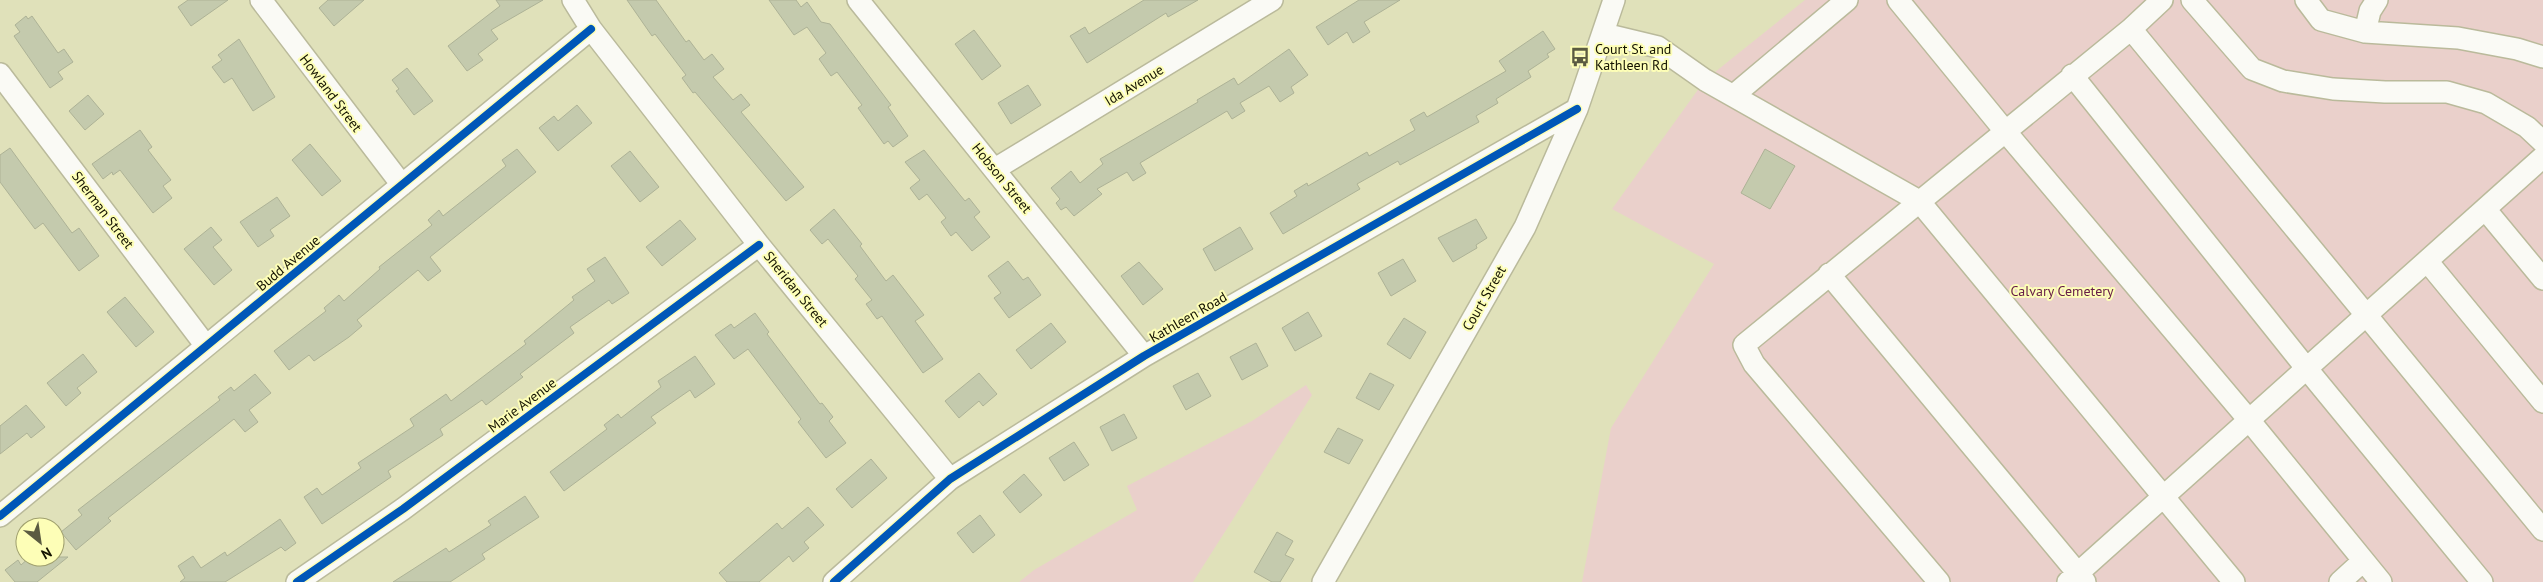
<svg xmlns="http://www.w3.org/2000/svg" width="2543" height="582" viewBox="0 0 2543 582" font-family="'PT Sans',sans-serif">
  <style>
    .green { fill: #ead0cb }
    .building { fill: #c4caad; stroke: #adb296 }
    .lines { fill: none; stroke-linecap: round; stroke-linejoin: round }
    .minor-casing { stroke: #baba9b; stroke-width: 24 }
    .minor { stroke: #fafaf5; stroke-width: 21 }
    .cycleway-casing { stroke: #fdfeb7; stroke-width: 11 }
    .cycleway { stroke: #0057b8; stroke-width: 8 }
    .labels { text-anchor: middle; dominant-baseline: central; stroke-width: 4; stroke-linejoin: round; paint-order: stroke }
    .poi-label { font-size: 14px; fill: #141300; stroke: #fdfeb7; text-anchor: start }
    .street-label { font-size: 14px; fill: #141300; stroke: #fdfeb7 }
    .park-label { font-size: 14px; fill: #661b47; stroke: #fdfeb7 }
  </style>
  <rect width="100%" height="100%" fill="#e0e1ba"/>
  <path class="green" d="M1805,0H2543V582H1582L1611,428L1714,264L1612,209L1705,80Z
    M1306,385L1312,395L1193,582H1019L1034,570L1137,510L1127,486L1252,421Z"/>
  <path class="building" d="M188,0H228L191,26L178,7Z
    M328,0H364L334,26L319,8Z
    M496,0H543L491,30L498,39L478,54L483,60L467,71L448,46L500,6Z
    M627,0H656L686,42L689,40L704,60L712,54L724,69L713,77L733,100L741,94L750,105L741,112L804,187L786,201L695,92L693,93L682,78L686,75L655,34L652,36Z
    M769,0H796L801,7L807,2L821,22L830,24L891,105L888,107L908,136L893,147L888,141L884,144L858,108L862,105L837,72L831,76L819,59L826,53L807,27L794,35Z
    M1144,0H1198L1168,17L1166,13L1087,63L1070,36L1085,27L1089,34Z
    M1359,0H1400L1364,22L1370,32L1353,43L1347,32L1328,45L1316,27Z
    M26,16L28,19L32,16L58,53L64,49L73,62L58,72L63,79L50,88L14,36L20,32L15,25Z
    M974,30L1001,66L982,80L955,44Z
    M1543,31L1555,49L1547,54L1549,57L1528,71L1531,77L1496,99L1498,103L1476,116L1479,122L1400,165L1398,161L1357,184L1360,189L1283,234L1270,213L1297,196L1294,191L1307,183L1308,186L1367,152L1369,156L1415,130L1410,120L1424,112L1427,117L1506,71L1499,61Z
    M239,39L275,97L253,111L232,78L224,83L212,67L222,60L218,55Z
    M1289,49L1308,75L1291,87L1294,93L1280,102L1269,86L1240,103L1245,111L1232,119L1227,111L1140,163L1146,173L1133,181L1127,172L1097,189L1102,194L1074,216L1066,207L1061,210L1056,203L1060,199L1051,188L1071,171L1080,183L1103,164L1100,159L1198,102L1197,100L1234,78L1238,85Z
    M407,68L433,101L414,115L396,91L399,89L392,80Z
    M1028,85L1041,105L1011,124L998,103Z
    M88,95L104,114L85,130L69,111Z
    M577,105L592,123L558,151L539,128L554,116L558,121Z
    M140,130L152,147L148,150L171,180L163,186L172,198L153,213L120,170L113,175L112,172L103,179L92,164Z
    M310,144L341,181L322,196L292,160Z
    M10,148L72,233L79,228L99,256L79,271L43,223L35,229L0,182V155Z
    M517,149L536,172L430,257L441,271L428,281L418,270L357,320L362,326L349,337L314,361L309,355L289,370L274,351L326,311L324,308L339,295L344,301L380,269L379,267L432,225L428,220L439,210L443,216L506,166L502,160Z
    M1765,149L1795,166L1770,209L1741,193Z
    M924,150L960,195L965,201L969,198L980,212L974,217L990,237L972,251L956,232L951,236L941,222L946,218L927,194L919,200L910,188L920,180L905,162Z
    M630,151L659,187L640,202L611,166Z
    M277,197L290,216L270,230L274,236L258,247L240,222Z
    M834,209L862,244L860,246L886,281L893,275L924,315L915,321L943,359L923,373L882,316L877,319L866,304L872,300L855,279L858,276L828,239L822,244L810,230Z
    M1476,219L1487,238L1476,245L1477,248L1453,262L1438,238Z
    M680,220L696,239L662,266L646,247Z
    M211,227L222,240L213,247L232,270L214,285L184,249Z
    M1240,227L1253,249L1215,271L1203,249Z
    M605,257L629,293L612,304L609,300L570,327L574,333L520,374L523,377L486,405L482,400L440,429L443,435L388,471L391,477L322,524L304,497L317,488L322,495L361,468L358,463L414,426L410,419L446,394L451,401L526,344L524,341L574,300L572,297L595,281L587,269Z
    M1403,259L1416,281L1391,296L1378,273Z
    M1008,261L1023,280L1028,277L1041,295L1009,318L994,298L1001,293L988,276Z
    M1139,262L1163,289L1143,305L1121,276Z
    M125,297L154,332L136,347L107,312Z
    M1308,312L1322,336L1295,351L1282,328Z
    M755,313L769,332L767,334L820,404L822,403L833,417L829,421L846,443L826,458L798,422L801,419L748,349L734,359L715,335L731,324L734,328Z
    M1404,318L1426,332L1410,359L1387,344Z
    M1051,323L1066,342L1031,369L1016,350Z
    M1256,343L1268,366L1242,380L1230,357Z
    M83,354L97,372L77,388L81,393L66,406L47,383Z
    M695,356L715,384L695,398L690,390L651,417L656,423L564,491L550,472L607,429L604,425L618,414L621,418L661,387L658,381Z
    M979,373L997,394L983,406L979,401L959,418L945,401Z
    M1198,373L1211,396L1186,410L1173,386Z
    M1370,373L1394,385L1379,410L1356,398Z
    M255,374L271,393L249,410L258,422L245,432L234,419L108,518L111,521L76,550L61,532L82,515L78,510L220,400L218,397L231,387L234,391Z
    M26,405L45,427L31,438L27,433L0,454V426Z
    M1124,414L1137,438L1112,451L1100,427Z
    M1338,428L1363,440L1349,464L1324,452Z
    M1074,442L1089,465L1064,481L1049,458Z
    M871,459L887,478L852,508L836,489Z
    M1024,474L1042,495L1020,513L1003,492Z
    M525,496L539,517L482,554L485,559L450,582H393L446,548L449,552L491,525L488,521Z
    M808,507L824,525L804,542L809,548L793,562L789,556L759,582H727L719,573L777,523L782,529Z
    M980,515L995,535L973,553L957,533Z
    M280,519L296,543L285,551L281,547L225,582H180L185,578L178,566L193,556L201,568L225,552L227,556Z
    M1277,532L1293,541L1285,555L1294,559L1280,582H1272L1254,572Z
    M30,557H68L37,582H15L5,570L18,560L21,565Z"/>
  <g class="lines">
    <defs>
      <path id="minor" d="M261,0L402,185
        M573,0L591,29L759,245L950,479
        M858,0L1144,356
        M1898,0L2005,131L2249,420L2381,582
        M2192,0L2252,69L2283,81L2333,89L2385,92H2447L2486,103L2527,127L2543,142
        M2306,0L2321,20L2365,32L2458,38L2517,49L2543,57
        M2131,29L2543,530
        M2365,32L2370,11L2377,0
        M1604,34L1658,47L1705,80L1919,201L2234,582
        M0,74L206,346
        M2072,75L2307,369L2482,582
        M1734,95L1847,0
        M995,169L1272,0
        M2485,209L2543,279
        M2427,261L2543,402
        M1829,274L2085,582
        M0,516L591,29
        M297,582L403,509L759,245
        M834,582L950,479L1144,356L1577,109
        M1323,582L1525,227L1577,109L1614,0
        M1939,582L1754,364L1744,345L2131,29L2162,0
        M2068,582L2543,157
        M2340,582L2363,561"/>
    </defs>
    <use href="#minor" class="minor-casing"/>
    <use href="#minor" class="minor"/>
    <defs>
      <path id="cycleway" d="M0,516L591,29
        M297,582L403,509L759,245
        M834,582L950,479L1144,356L1577,109"/>
    </defs>
    <use href="#cycleway" class="cycleway-casing"/>
    <use href="#cycleway" class="cycleway"/>
  </g>
  <defs>
    <symbol id="bus-bare" viewBox="-9 -9 18 18"><path d="M-5-6H5V4H4V6H2V4H-2V6H-4V4H-5ZM-3.5-4V0h7V-4ZM-3.5 1.2v1.5H-2V1.2ZM2 1.2v1.5H3.5V1.2Z" fill="#5b5b41" stroke="#fdfeb7" stroke-width="2.5" paint-order="stroke"/></symbol>
  </defs>
  <g fill-rule="evenodd">
    <use href="#bus-bare" x="1566" y="43" width="28" height="28"/>
  </g>
  <g class="labels">
    <g class="poi-label">
      <text x="1595" y="49">Court St. and<tspan x="1595" dy="16">Kathleen Rd</tspan></text>
    </g>
    <g class="street-label">
      <text transform="translate(1134 85) rotate(-31)">Ida Avenue</text>
      <text transform="translate(331 93) rotate(53)">Howland Street</text>
      <text transform="translate(1002 178) rotate(51)">Hobson Street</text>
      <text transform="translate(103 210) rotate(53)">Sherman Street</text>
      <text transform="translate(288 263) rotate(-40)">Budd Avenue</text>
      <text transform="translate(796 289) rotate(51)">Sheridan Street</text>
      <text transform="translate(1484 298) rotate(-60)">Court Street</text>
      <text transform="translate(1188 317) rotate(-30)">Kathleen Road</text>
      <text transform="translate(522 405) rotate(-37)">Marie Avenue</text>
    </g>
    <g class="park-label">
      <text x="2062" y="291">Calvary Cemetery</text>
    </g>
  </g>
  <g transform="translate(40 542) rotate(150)"><circle r="24" fill="#fdfeb7" stroke="#a0a06e"/>
  <path d="M0-4L9 19L0 12L-9 19Z" fill="#5b5b41"/>
  <text y="-8" font-size="14" font-weight="bold" text-anchor="middle" fill="#141300">N</text>
  </g>
</svg>
